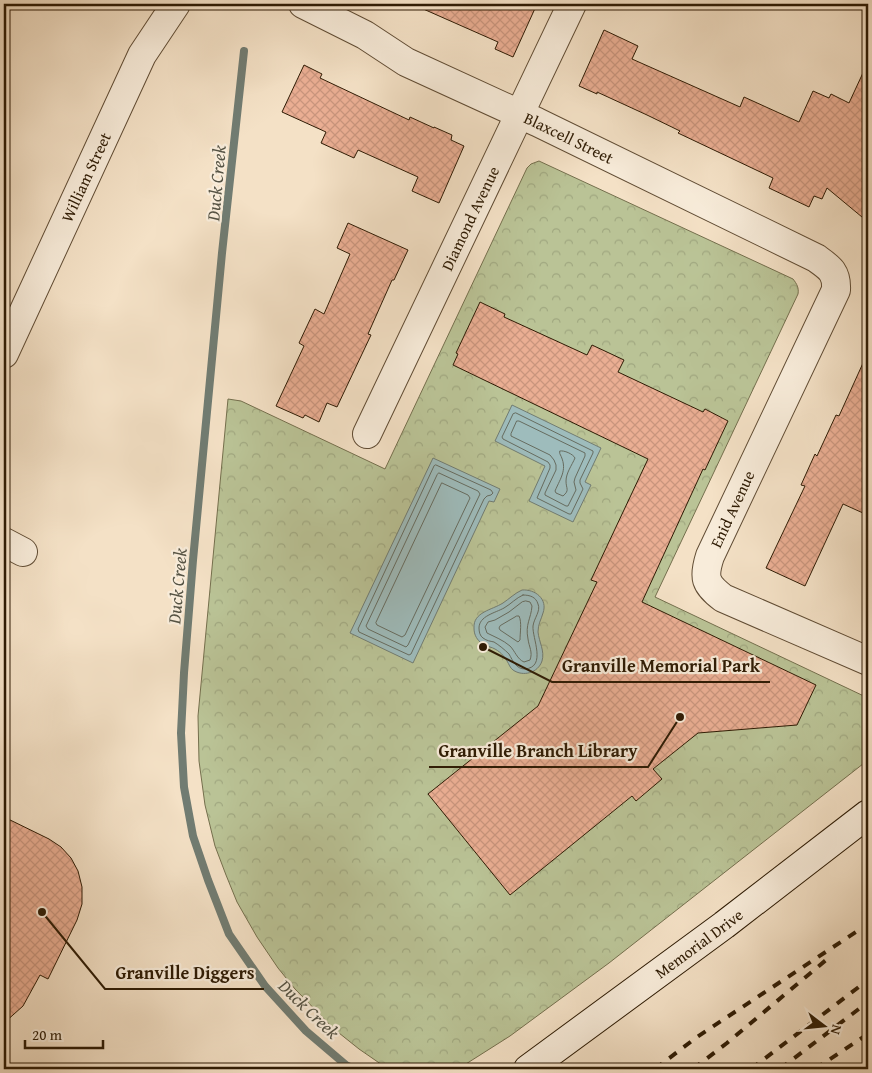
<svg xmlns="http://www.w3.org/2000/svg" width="872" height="1073" viewBox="0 0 872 1073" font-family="'Gentium Book Plus',serif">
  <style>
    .forest { fill: url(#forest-crowns); stroke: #746f4d }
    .water { fill: #9ebcbc; stroke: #717c72 }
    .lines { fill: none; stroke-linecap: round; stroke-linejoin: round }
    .shore { stroke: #666c60; stroke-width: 1 }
    .stream { stroke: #717c72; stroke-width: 8 }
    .building { fill: url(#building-cross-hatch); stroke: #2e1b04 }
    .minor-casing { stroke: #604c34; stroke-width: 30 }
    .tertiary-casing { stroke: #604c34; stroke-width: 30 }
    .secondary-casing { stroke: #2e1b04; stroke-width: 30 }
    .minor { stroke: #f8ecda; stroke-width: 28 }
    .tertiary { stroke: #f8ecda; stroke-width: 28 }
    .secondary { stroke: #f8ecda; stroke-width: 28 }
    .rail { stroke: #2e1b04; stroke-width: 4; stroke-dasharray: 9 9; stroke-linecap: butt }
    .labels { text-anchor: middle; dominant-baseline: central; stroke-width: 4.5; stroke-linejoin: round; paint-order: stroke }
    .street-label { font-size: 16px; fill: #2e1b04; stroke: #f8ecda }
    .water-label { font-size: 18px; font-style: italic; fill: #555344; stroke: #f8ecda }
    .leader { fill: none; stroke: #2e1b04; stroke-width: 2 }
    .callout-dot { fill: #2e1b04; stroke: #f8ecda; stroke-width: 2 }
    .callout-label { font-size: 18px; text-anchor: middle; font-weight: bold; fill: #2e1b04; stroke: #f8ecda; stroke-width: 4.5; stroke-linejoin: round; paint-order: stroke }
  </style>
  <defs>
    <pattern id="forest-crowns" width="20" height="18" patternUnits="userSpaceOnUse" patternTransform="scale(1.25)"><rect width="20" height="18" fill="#bac396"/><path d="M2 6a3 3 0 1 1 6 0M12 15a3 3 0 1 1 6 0" fill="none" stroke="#a0a780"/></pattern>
    <pattern id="building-cross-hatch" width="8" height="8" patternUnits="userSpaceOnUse" patternTransform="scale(1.25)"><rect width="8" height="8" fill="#eaae93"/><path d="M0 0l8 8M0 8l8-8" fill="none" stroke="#c9957d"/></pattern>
  </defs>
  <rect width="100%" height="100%" fill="#f4e1c6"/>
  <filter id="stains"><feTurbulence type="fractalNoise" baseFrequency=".004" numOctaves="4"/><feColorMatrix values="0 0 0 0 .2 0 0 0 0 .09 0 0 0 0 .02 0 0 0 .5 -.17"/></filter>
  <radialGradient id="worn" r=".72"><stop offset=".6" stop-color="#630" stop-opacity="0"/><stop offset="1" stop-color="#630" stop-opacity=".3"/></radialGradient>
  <path class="forest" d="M539,161L793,279C797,284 799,288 798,294L655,597L868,698V760L609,963L510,1036L458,1069H388L359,1049L334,1029L295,989L278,968L257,937L237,902L226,875L215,846L205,805L199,761L198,716L228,399L241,401L385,469L527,168L531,164Z"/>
  <path class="water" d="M512,405L601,448L585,482L591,485L573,522L529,501L545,466L495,441Z
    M433,458L500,489L494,502L489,501L413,663L350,633Z
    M522,590C535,589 548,599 543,613C541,620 538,624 538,632C539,642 545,651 542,661C538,673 523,677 513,670C510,668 509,664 507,661C503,654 497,649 490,647C486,645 483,645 480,642C476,638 474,634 474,628C473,612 492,610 503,603C509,599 515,593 522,590Z"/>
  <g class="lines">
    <path class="shore" d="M516,413L593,451V453L580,480V483L583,489L571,514H569L537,498L550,468V465L548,462L503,439L502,437L513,414Z
      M517,421H519L585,453V456L575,478L574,482L576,490L568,506H566L545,495V493L556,470V465L554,460L550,455L511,436V434Z
      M560,451C564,450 573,454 575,458C572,465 566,473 566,481C566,489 570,490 563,496L556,493L555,491C561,477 568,469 560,454Z
      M436,465L491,490L493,493L491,495L487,496L484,499L411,654L409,655L359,632L358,629L434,466Z
      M439,473L478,491L480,494L408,645L406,647L368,629L366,626L437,475Z
      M442,483L468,495L470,498L405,635L402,637L377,625L376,623Z
      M523,595C530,595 536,597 538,604C541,611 534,618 533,626C532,638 547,667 525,669C516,669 513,661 509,654C505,650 499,645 494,642C490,641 487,641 483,638C480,636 479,632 479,628C479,616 495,613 504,608C511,604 516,598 523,595Z
      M526,601L530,602L532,606C531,619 525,624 528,639C529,647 533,652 530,660L524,662C517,659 515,651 510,646C503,640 495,637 487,633L485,627L488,622L495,620L509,612L522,602Z
      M517,616H519C522,622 520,633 520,640L518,642L500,630L499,628L500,626Z"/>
    <path class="stream" d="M244,51L222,253L193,560L184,673L181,733L184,787L193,836L208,880L229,934L265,986L306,1031L346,1065L354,1069"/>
  </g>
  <path class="building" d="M412,4H537L513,57L495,49L498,42Z
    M604,30L638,46L632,59L740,107L744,97L799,122L813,91L829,98L831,94L849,103L868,62V222L827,188L822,199L814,196L809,207L769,188L773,178L678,133L680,131L647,115L597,92V94L579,86Z
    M304,65L322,74L320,78L409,120L410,117L434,128V127L452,135L451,140L464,146L439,203L412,191L418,177L358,150L354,158L321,143L326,132L282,112Z
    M348,223L408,250L394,280H392L368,334L371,335L337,407L327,403L319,422L305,415L303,418L276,406L304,346L299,343L315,309L324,314L350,254L337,248Z
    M480,302L505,314L504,317L587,355L592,345L624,360L618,372L703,412L705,409L728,421L705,470L703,469L642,602L816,685L797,725L698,733L653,769L662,779L636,801L632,796L510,895L428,794L538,706L597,582L591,580L648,459L453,365L458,354L456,353Z
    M868,352V501L863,513L843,504L805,586L766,568L805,486L801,485L815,454L817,456L836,415L839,416Z
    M4,817L49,839L61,847L71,858L78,871L82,887V904L77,920L48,979L40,975L23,1006L4,1023Z"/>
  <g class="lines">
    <defs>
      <g id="minor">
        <path id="s1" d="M303,4L365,35L406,62L537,122L816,258C830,268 837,272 836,290L710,556C703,578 705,584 723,598L868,661"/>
        <path id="s2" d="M367,434L572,4"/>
        <path d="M4,542L23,552"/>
      </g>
      <g id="tertiary">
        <path id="s3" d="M4,354L142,55L176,4"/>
      </g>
      <g id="secondary">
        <path id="s4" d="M528,1069L724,925L868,814"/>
      </g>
    </defs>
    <use href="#minor" class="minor-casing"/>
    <use href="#tertiary" class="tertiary-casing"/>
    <use href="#secondary" class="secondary-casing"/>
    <use href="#minor" class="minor"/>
    <use href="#tertiary" class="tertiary"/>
    <use href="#secondary" class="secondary"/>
    <path class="rail" d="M655,1069L697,1037L868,924
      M693,1069L727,1043L832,955
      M751,1069L868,980
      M780,1069L868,1002
      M815,1069L868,1034"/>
  </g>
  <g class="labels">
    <g class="street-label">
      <text stroke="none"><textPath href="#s1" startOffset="298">Blaxcell Street</textPath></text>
      <text stroke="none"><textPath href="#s3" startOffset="195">William Street</textPath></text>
      <text stroke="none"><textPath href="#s2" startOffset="239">Diamond Avenue</textPath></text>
      <text transform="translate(732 509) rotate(-65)">Enid Avenue</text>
      <text stroke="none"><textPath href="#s4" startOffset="212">Memorial Drive</textPath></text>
    </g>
    <g class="water-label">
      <text transform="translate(216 183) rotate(-85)">Duck Creek</text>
      <text transform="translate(177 586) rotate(-85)">Duck Creek</text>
      <text transform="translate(309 1009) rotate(44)">Duck Creek</text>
    </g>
  </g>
  <path class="leader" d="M483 647L552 682H770M680 717L648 767H429M42 912L105 989H264"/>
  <g class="callout-dot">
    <circle cx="483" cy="647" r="5"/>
    <circle cx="680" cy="717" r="5"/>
    <circle cx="42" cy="912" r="5"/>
  </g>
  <g class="callout-label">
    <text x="661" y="672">Granville Memorial Park</text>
    <text x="538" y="757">Granville Branch Library</text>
    <text x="185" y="979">Granville Diggers</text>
  </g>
  <rect width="872" height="1073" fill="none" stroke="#f4e1c6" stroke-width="20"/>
  <rect x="5" y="5" width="862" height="1063" fill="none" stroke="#2e1b04" stroke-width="2.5"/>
  <rect x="10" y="10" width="852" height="1053" fill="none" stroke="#2e1b04"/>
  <g transform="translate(824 1026) rotate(106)" stroke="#f8ecda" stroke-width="4" paint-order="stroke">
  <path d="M0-4L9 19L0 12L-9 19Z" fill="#2e1b04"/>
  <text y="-8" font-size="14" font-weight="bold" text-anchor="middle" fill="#2e1b04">N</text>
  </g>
  <path d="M25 1040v8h78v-8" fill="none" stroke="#2e1b04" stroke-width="2.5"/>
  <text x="32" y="1040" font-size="15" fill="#2e1b04" stroke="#f8ecda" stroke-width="4" paint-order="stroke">20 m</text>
  <rect width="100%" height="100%" filter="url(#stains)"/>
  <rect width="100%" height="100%" fill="url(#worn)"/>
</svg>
